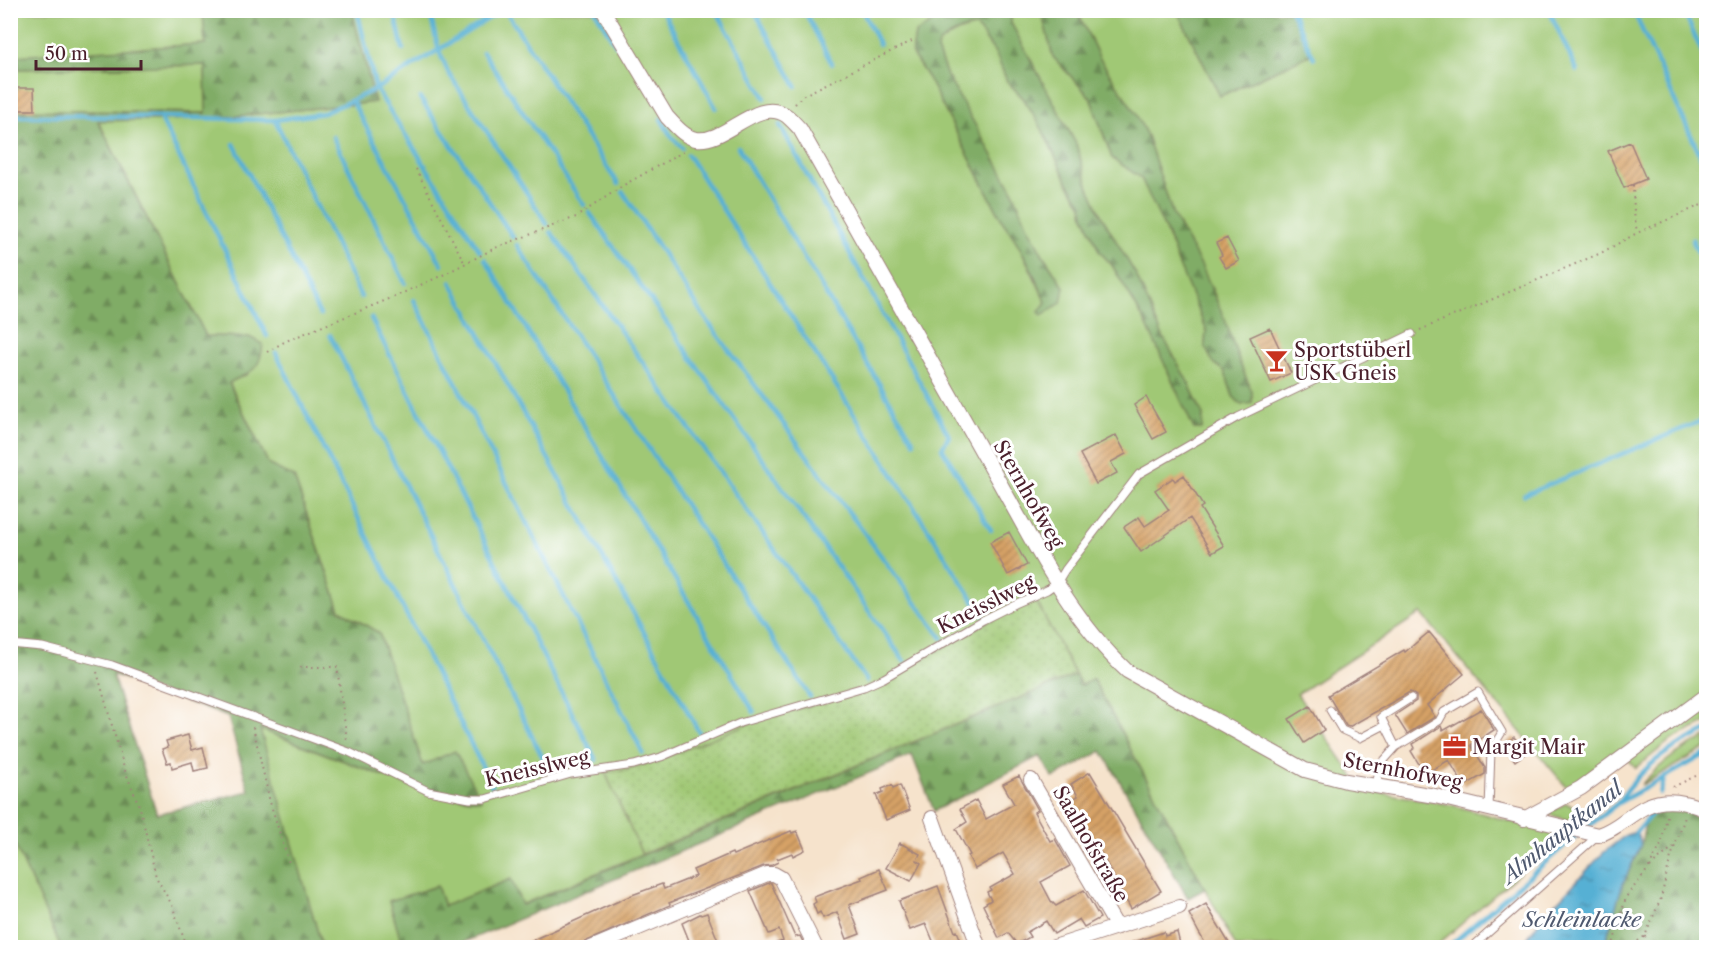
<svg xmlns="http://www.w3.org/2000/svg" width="1717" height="958" viewBox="0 0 1717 958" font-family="'Libre Caslon Text',serif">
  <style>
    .grass { fill: #a0c874; stroke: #757450; stroke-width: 1.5 }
    .forest { fill: url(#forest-firs); stroke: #656648; stroke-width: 1.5; fill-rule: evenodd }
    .park { fill: url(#park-dots); stroke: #757450; stroke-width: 1.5 }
    .water { fill: url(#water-ripples); stroke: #506880; stroke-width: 1.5 }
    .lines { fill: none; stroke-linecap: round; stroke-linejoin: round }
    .stream { stroke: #57b0d4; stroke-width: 4.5 }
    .building { fill: url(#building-hatch) }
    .lane-casing { stroke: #a0817c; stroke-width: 9 }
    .street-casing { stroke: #a0817c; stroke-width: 16 }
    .path { stroke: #a0817c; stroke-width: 2; stroke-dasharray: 1.5 4.5; stroke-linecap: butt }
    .lane { stroke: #fff; stroke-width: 7 }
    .street { stroke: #fff; stroke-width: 14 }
    .labels { text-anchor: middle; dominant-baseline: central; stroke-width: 6; stroke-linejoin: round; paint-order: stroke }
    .poi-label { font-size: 20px; fill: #4a1f2b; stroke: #fff; text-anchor: start }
    .street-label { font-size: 20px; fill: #4a1f2b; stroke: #fff }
    .water-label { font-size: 21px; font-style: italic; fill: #4f596f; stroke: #fff }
  </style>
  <defs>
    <pattern id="forest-firs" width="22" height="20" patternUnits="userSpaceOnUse" patternTransform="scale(1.5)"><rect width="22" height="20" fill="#80ac66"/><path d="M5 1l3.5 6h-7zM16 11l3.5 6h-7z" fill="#6b8b54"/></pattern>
    <pattern id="park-dots" width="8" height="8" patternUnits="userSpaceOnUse" patternTransform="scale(1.5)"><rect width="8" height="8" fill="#a0c874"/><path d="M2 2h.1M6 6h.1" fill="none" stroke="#8bab65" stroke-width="1.8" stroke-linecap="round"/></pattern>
    <pattern id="water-ripples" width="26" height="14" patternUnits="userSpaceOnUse" patternTransform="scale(1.5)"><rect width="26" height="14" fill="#57b0d4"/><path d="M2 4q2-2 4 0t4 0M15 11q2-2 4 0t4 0" fill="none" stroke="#4a8fac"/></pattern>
    <pattern id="building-hatch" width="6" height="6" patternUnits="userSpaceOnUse" patternTransform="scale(1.5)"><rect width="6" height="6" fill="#d6a266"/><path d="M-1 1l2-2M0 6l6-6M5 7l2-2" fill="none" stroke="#b08354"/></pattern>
  </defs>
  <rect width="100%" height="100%" fill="#fff"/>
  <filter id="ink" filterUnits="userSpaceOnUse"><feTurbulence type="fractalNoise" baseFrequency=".0167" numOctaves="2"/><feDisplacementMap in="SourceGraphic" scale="12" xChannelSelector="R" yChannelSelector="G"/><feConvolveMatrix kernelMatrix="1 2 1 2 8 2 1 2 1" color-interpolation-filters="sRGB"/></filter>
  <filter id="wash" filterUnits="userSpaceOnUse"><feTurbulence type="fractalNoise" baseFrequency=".008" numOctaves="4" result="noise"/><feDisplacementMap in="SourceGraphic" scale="24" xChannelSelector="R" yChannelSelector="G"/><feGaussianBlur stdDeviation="1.35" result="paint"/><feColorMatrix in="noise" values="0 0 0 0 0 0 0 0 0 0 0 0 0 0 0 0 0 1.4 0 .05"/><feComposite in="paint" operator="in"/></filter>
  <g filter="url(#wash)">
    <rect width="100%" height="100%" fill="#f6e3cc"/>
    <path class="grass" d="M11,11H203L205,44L16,57L19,69L205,65L207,113L11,110Z
      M352,11H949L915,34L912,54L928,78L1003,222L1016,239L1046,302L1064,287L1043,255L1028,227L1012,189L947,76L937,50L938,44C950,35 962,28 977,27L996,54L1007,81L1024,99L1041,126L1068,183L1082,205L1084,215L1099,250L1112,265L1147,325L1194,429L1202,428L1203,415L1189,384L1161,333L1136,275L1102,217L1089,188L1076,144L1011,23V11H1037L1043,18L1053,57L1090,97L1112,158L1141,178L1158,213L1206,329L1205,347L1213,362L1225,372L1233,396L1252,392L1239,361L1214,293L1201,265L1173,215L1147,136L1136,114L1100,59L1077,11H1177L1220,96L1310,55L1290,11H1706V723L1671,740L1636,768L1623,756L1568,789L1421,613L1297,694L1362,789L1452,805L1562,836L1435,947H1236L1093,679L1081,685L1036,601L992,619L883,682L661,759L622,771L605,772L642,854L521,905L444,906L437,887L389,901L403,947H322L259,729L431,794L379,633L340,610L294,477L269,465L229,382L248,374L249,337L206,336L98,120L207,119L375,102Z
      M1706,737V748L1641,785C1660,763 1680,750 1706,737Z
      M1566,803L1587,815L1588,818L1580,823L1547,814Z
      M11,836L61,947H11Z"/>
    <path class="forest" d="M203,11H352L375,102L207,119L98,121L206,336L249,337L263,344C260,372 251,371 229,383L269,465L294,477L340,610L379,633L423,765L455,751L481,800L431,794L260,729L322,947H61L11,836L10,110L206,113L205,65L19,69L16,56L205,44ZM112,674L228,717L249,791L157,814Z
      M949,11H1011V23L1076,144L1089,188L1102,217L1136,275L1161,333L1189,384L1203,415L1202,429H1194L1147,325L1112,265L1099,251L1084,215L1082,205L1068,183L1041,127L1024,99L1007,81L996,54L977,27C962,27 950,35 938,44L937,50L947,76L1012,189L1028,227L1043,255L1064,287L1061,303L1042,315L1039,312L1046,302C1034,274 1022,247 1003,222L928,78L912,54L915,34Z
      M1037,11H1077L1100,59L1136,114L1147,136L1173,215L1201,265L1226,322L1239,361L1252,392V403L1241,405L1233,396L1225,372L1213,362L1205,347L1206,329L1178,263L1170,240L1141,178L1112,158L1090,97L1053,57L1043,18Z
      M1177,11H1290L1311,54L1220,96Z
      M1075,675L1081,685L1093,679L1205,889L1188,898L1102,751L1053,778L1040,756L934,811L912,755L452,947H403L389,901L437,886L444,906L511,879L522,905Z
      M1671,804L1690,812L1706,823V947L1602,948L1610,913L1641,844L1647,815L1658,808Z"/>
    <path class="park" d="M1036,601L1075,675L642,854L605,772L622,771L661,759L757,720L849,695L883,682L992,619Z"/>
    <path class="water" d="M1636,832L1641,844L1622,886L1604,947H1521L1540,920L1604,852L1626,835Z"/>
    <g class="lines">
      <path class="stream" d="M357,10L376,89L480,251
        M394,10L403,49
        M429,10L439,51L448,72L547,224
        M505,10L618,184
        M595,10L616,45
        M662,10L716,108
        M716,10L765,98
        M754,10L796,86
        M804,10L832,64
        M862,10L879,44
        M1291,10L1314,58
        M1549,10L1577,71
        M1633,10L1706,168
        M1683,10L1706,61
        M483,52L584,205
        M420,98L513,237
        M352,101L442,265
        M10,116L160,117L275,120L324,113L376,89L502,10
        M160,117L267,336
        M661,119L671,136L682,148
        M275,120L361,297
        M780,125L949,436L942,448L991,530
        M333,137L405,283
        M234,144L320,315
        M738,147L914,442
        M688,155L983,615
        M623,192L703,315L942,638
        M589,212L904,661
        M551,232L867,681
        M1692,239L1706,270
        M517,245L810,697
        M485,259L754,712
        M451,282L699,732
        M414,300L643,753
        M371,318L596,760
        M330,335L549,770
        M276,353L492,786
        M1524,495L1706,419
        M1660,793L1665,776
        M1619,801C1644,765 1667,749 1706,731
        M1586,828L1618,803L1706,754
        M1636,832L1654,811
        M1447,948L1579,833"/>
    </g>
    <g id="blocks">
      <path class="building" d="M17,88H34L35,110H10V96H17Z
        M1630,142L1646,179L1624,188L1608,151Z
        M1227,238L1239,261L1226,268L1219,257L1222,255L1216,243Z
        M1270,328L1291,373L1271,382L1250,337Z
        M1146,397L1166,432L1153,439L1134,405Z
        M1116,435L1126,454L1111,462L1117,473L1096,484L1080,454Z
        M1184,475L1203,506L1200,508L1224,546L1212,553L1190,518L1141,552L1124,527L1139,517L1145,526L1169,510L1155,490L1173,478L1175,481Z
        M1009,532L1027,565L1008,575L990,542Z
        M1429,632L1464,674L1427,705L1435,717L1407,734L1395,715L1416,701V696L1410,692L1349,727L1346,726L1328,695L1404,650L1405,652Z
        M1310,706L1324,730L1304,743L1289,719Z
        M1481,709L1494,730L1471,745L1485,768V774L1464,786L1449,760L1425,774L1411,751L1415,748L1413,744L1441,726L1443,731Z
        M188,735L192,750L203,747L208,768L194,771L192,762L172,768L171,762L167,763L162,749L168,747L166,741Z
        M1514,737L1526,753L1515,761L1503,745Z
        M1090,772L1161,891L1131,909L1097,846L1094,848L1069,801L1078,796L1071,784Z
        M1019,776L1038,810L1034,812L1050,841L1055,839L1070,866L1041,882L1051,901L1056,906L1084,890L1100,918L1084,927L1079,919L1054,934L1046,921L1027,932L1030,937L1017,944L1008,933L999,938L983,905L991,900L987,892L991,890L990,888L1015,874L1003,853L975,869L968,856L970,855L956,829L967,822L960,809L976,800L986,819L1014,804L1003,784Z
        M892,785L893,788L900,785L910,810L886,820L876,795L883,792L882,789Z
        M791,831L792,833L797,831L805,850L793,856L792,853L777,859L778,862L772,865L764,866L669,903L670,905L571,948H515L632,895L662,884L664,889L696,876L693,870L714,861L732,853L733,855Z
        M900,843L920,854L917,860L921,863L911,881L886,868Z
        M879,869L888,890L849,905L860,934L847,939L837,912L823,918L820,912L817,914L813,904L816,902L814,897L862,879L861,877Z
        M769,883H771L795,937L800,936L806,948H771V945L783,941L779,930L769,934L750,891Z
        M938,886L955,932L957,931L964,948H936L926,924L910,930L899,901Z
        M1206,904L1217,923L1232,948H1208L1199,933L1189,914Z
        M707,913L721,948H692L682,923L700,914L701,915Z
        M1164,932L1165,936L1177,932L1181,948H1125L1124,945Z"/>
    </g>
  </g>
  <g filter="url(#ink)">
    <use href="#blocks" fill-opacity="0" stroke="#a0817c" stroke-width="1.5"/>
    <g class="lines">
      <defs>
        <path id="lane" d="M10,644L42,647L112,665L349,752L428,791L470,799H485L571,774L634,765L661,757L740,723L864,687L884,678L983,620L1015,604L1047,590L1057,583L1065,570L1139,474L1238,417L1412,334
          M1330,710L1342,730L1360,738L1385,725
          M1396,747L1381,717L1411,698
          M1376,786L1380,765L1396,747L1439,721L1444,712L1478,692L1502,732L1491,750L1489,809
          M1471,948L1597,836"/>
        <path id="street" d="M603,10L667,117C675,125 684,137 696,139C726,144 757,95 787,116C792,120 796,125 800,129C865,243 928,358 993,471C1033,541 1068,616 1127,671L1305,770L1346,781L1435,796L1598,835C1618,829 1629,814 1647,806C1667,797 1687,802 1706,810
          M1031,780L1117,927
          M932,818L979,948
          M1524,819L1581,788L1706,696
          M591,948L767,874H774L781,878L816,948
          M1051,948L1179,907"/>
      </defs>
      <use href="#lane" class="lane-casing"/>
      <use href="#street" class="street-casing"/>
      <path class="path" d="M795,104L802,96L914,40
        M416,169L465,264
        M1633,185L1634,213L1637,232
        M1420,330L1601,253L1637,233L1706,203
        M267,352L286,341L394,297L445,274L495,248L576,217L624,185L686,150
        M300,667H337L347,740
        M97,672L124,768L140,808L156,877L172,905L185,942
        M253,727L270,802L289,863
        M1673,787L1706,771
        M1650,867L1673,847
        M1645,936L1649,948
        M1612,948L1626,897L1648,869L1661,845L1667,816
        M1628,948L1645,936L1661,898L1670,860L1685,817"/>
      <use href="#lane" class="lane"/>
      <use href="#street" class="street"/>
    </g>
  </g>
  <defs>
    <symbol id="bar-bare" viewBox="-9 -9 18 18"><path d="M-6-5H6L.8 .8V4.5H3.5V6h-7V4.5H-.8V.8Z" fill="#c8321e" stroke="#fff" stroke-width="2.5" paint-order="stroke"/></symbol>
    <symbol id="office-bare" viewBox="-9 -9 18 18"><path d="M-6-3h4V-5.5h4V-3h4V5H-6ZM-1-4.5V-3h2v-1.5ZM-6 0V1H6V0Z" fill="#c8321e" stroke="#fff" stroke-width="2.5" paint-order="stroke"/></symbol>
  </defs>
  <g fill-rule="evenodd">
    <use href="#bar-bare" x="1260" y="344" width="33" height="33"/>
    <use href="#office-bare" x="1438" y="730" width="33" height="33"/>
  </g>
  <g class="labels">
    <g class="poi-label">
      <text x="1294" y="350">Sportstüberl<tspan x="1294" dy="23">USK Gneis</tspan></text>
      <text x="1472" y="747">Margit Mair</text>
    </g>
    <g class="street-label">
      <text transform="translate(1029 494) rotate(60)">Sternhofweg</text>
      <text transform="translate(986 604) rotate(-27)">Kneisslweg</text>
      <text transform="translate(537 768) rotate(-13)">Kneisslweg</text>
      <text transform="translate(1403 771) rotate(11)">Sternhofweg</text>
      <text transform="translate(1091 844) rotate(60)">Saalhofstraße</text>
    </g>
    <g class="water-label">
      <text transform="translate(1562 832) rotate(-39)">Almhauptkanal</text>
      <text x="1582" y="919">Schleinlacke</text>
    </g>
  </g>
  <rect width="1717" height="958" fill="none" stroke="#fff" stroke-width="36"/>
  <path d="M36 60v9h105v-9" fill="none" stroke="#4a1f2b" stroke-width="3"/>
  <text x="45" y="60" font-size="18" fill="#4a1f2b" stroke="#ffffff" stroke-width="4.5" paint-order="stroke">50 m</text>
</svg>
